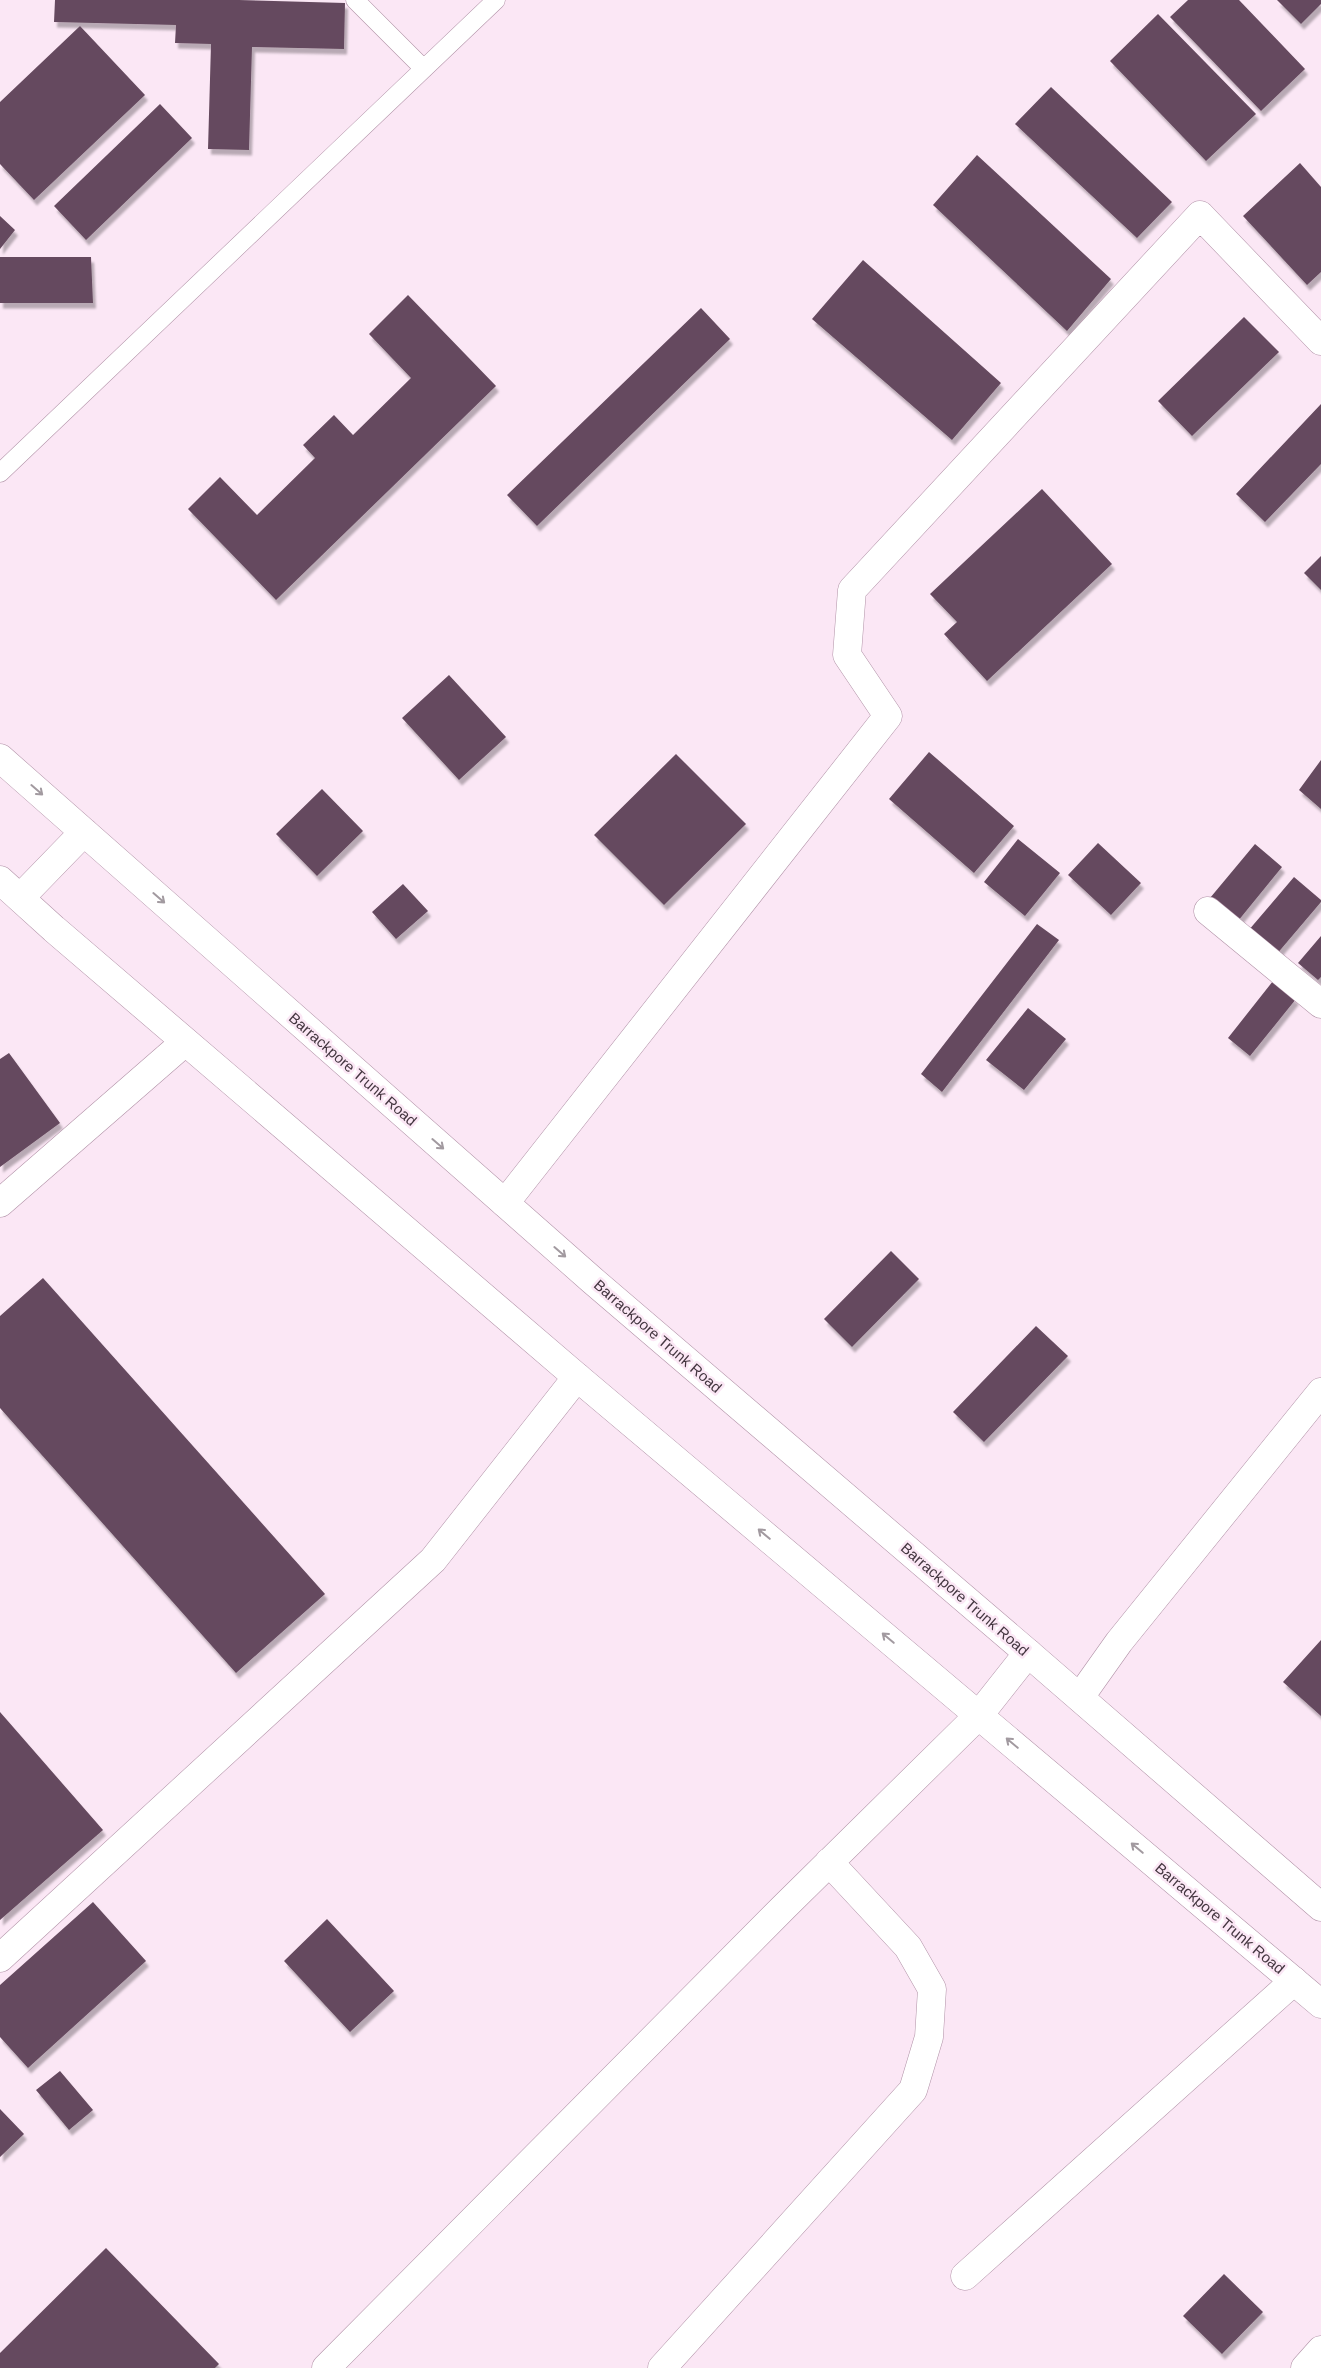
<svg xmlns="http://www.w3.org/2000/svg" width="1321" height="2368" viewBox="0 0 1321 2368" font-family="Helvetica,sans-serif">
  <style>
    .building { fill: #654a5e; filter: url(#shadow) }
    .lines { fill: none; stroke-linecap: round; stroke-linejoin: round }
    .service-casing { stroke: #b192a7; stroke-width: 19 }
    .minor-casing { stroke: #b192a7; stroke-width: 29 }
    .primary-casing { stroke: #b192a7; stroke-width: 29 }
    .service { stroke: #fff; stroke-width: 18 }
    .minor { stroke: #fff; stroke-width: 28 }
    .primary { stroke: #fff; stroke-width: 28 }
    .oneway { stroke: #a29aa0 }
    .labels { text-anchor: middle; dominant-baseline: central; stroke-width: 5; stroke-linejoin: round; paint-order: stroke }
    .street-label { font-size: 15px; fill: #443640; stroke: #fbe7f5 }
  </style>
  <defs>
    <filter id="shadow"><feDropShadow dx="3" dy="5.5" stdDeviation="1" flood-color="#0004"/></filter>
  </defs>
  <rect width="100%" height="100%" fill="#fbe7f5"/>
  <path class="building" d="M55,0H239L345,3L344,49L252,47L249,150L208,149L211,44L175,43L176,25L54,22Z
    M1188,0H1239L1305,69L1261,111L1170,17Z
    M1277,0H1321V4L1301,24Z
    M1158,14L1256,114L1206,161L1110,61Z
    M80,26L145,95L34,200L0,164V102Z
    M1051,87L1172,202L1137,238L1015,124Z
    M160,104L192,138L86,240L54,206Z
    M977,155L1111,279L1067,331L933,205Z
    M1300,163L1321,187V272L1307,285L1243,216Z
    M0,216L15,230L0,249Z
    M0,257H91L93,303H0Z
    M863,260L1001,383L952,440L812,319Z
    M408,295L496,386L276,600L188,509L220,477L257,515L315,458L303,445L334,415L353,435L411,378L369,334Z
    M701,308L730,339L537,526L507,495Z
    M1244,317L1279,352L1192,436L1158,401Z
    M1321,404V464L1265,522L1236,494Z
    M1042,489L1112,564L987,681L944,634L957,622L930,594Z
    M1321,556V590L1304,573Z
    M449,675L506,737L459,780L402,718Z
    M929,752L1014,826L974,873L889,799Z
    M676,754L746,824L664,905L594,835Z
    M1321,760V809L1299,790Z
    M322,789L363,831L317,876L276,834Z
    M1018,839L1060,873L1025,916L984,882Z
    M1098,843L1141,883L1111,915L1068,875Z
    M1255,844L1282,867L1238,921L1210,898Z
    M1294,877L1321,900V902L1276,955L1248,931Z
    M403,884L428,911L396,939L372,912Z
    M1037,924L1059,940L942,1092L921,1074Z
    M1321,936V977L1318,980L1298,963Z
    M1273,981L1296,999L1250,1056L1228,1038Z
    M1028,1008L1066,1039L1024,1090L986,1060Z
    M9,1053L60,1123L0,1167V1059Z
    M891,1251L919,1279L852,1347L824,1319Z
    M43,1278L325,1594L236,1673L0,1408V1316Z
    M1036,1326L1068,1356L984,1442L953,1412Z
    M1321,1640V1716L1283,1682Z
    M0,1712L103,1830L0,1920Z
    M93,1902L146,1961L28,2068L0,2037V1985Z
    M327,1919L394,1991L350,2032L284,1961Z
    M60,2071L93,2110L69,2130L36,2090Z
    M0,2109L24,2134L0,2157Z
    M106,2248L219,2364L215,2368H0V2353Z
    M1224,2274L1263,2312L1222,2354L1183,2316Z"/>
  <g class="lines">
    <defs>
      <path id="service" d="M355,0L424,69
        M0,473L496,0"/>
      <path id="minor" d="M1208,911L1321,1004
        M0,1203L185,1042
        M505,1203L888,716L847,655L852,590L1200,215L1321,341
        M1080,1697L1119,1642L1321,1392
        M0,1958L433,1560L577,1377
        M965,2276L1294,1981
        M326,2368L784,1907L979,1715L1028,1653
        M662,2368L913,2090L929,2037L932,1989L908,1947L829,1862
        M1305,2368L1321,2350"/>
      <path id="primary" d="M0,758L592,1280L1028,1653L1321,1907
        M0,880L54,929L577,1377L1321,2004
        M20,898L84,832"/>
    </defs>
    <use href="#service" class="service-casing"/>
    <use href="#minor" class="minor-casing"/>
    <use href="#primary" class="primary-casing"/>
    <use href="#service" class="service"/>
    <use href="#minor" class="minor"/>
    <use href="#primary" class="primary"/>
  </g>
  <defs><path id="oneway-shaft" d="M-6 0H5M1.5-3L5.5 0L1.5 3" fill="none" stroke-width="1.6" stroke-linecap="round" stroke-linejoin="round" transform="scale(1.25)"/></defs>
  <g class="oneway">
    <use href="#oneway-shaft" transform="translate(37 790) rotate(41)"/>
    <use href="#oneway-shaft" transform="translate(159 898) rotate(41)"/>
    <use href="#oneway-shaft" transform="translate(438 1144) rotate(41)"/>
    <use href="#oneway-shaft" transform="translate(560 1252) rotate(41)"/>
    <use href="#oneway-shaft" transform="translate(764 1534) rotate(-140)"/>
    <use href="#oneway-shaft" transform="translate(888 1638) rotate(-140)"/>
    <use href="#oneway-shaft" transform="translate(1012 1743) rotate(-140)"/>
    <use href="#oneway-shaft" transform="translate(1137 1848) rotate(-140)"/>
  </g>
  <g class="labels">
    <g class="street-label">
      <text transform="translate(353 1069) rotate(41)">Barrackpore Trunk Road</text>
      <text transform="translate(658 1336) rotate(41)">Barrackpore Trunk Road</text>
      <text transform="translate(965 1599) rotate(41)">Barrackpore Trunk Road</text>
      <text transform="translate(1220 1918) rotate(40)">Barrackpore Trunk Road</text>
    </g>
  </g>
</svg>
